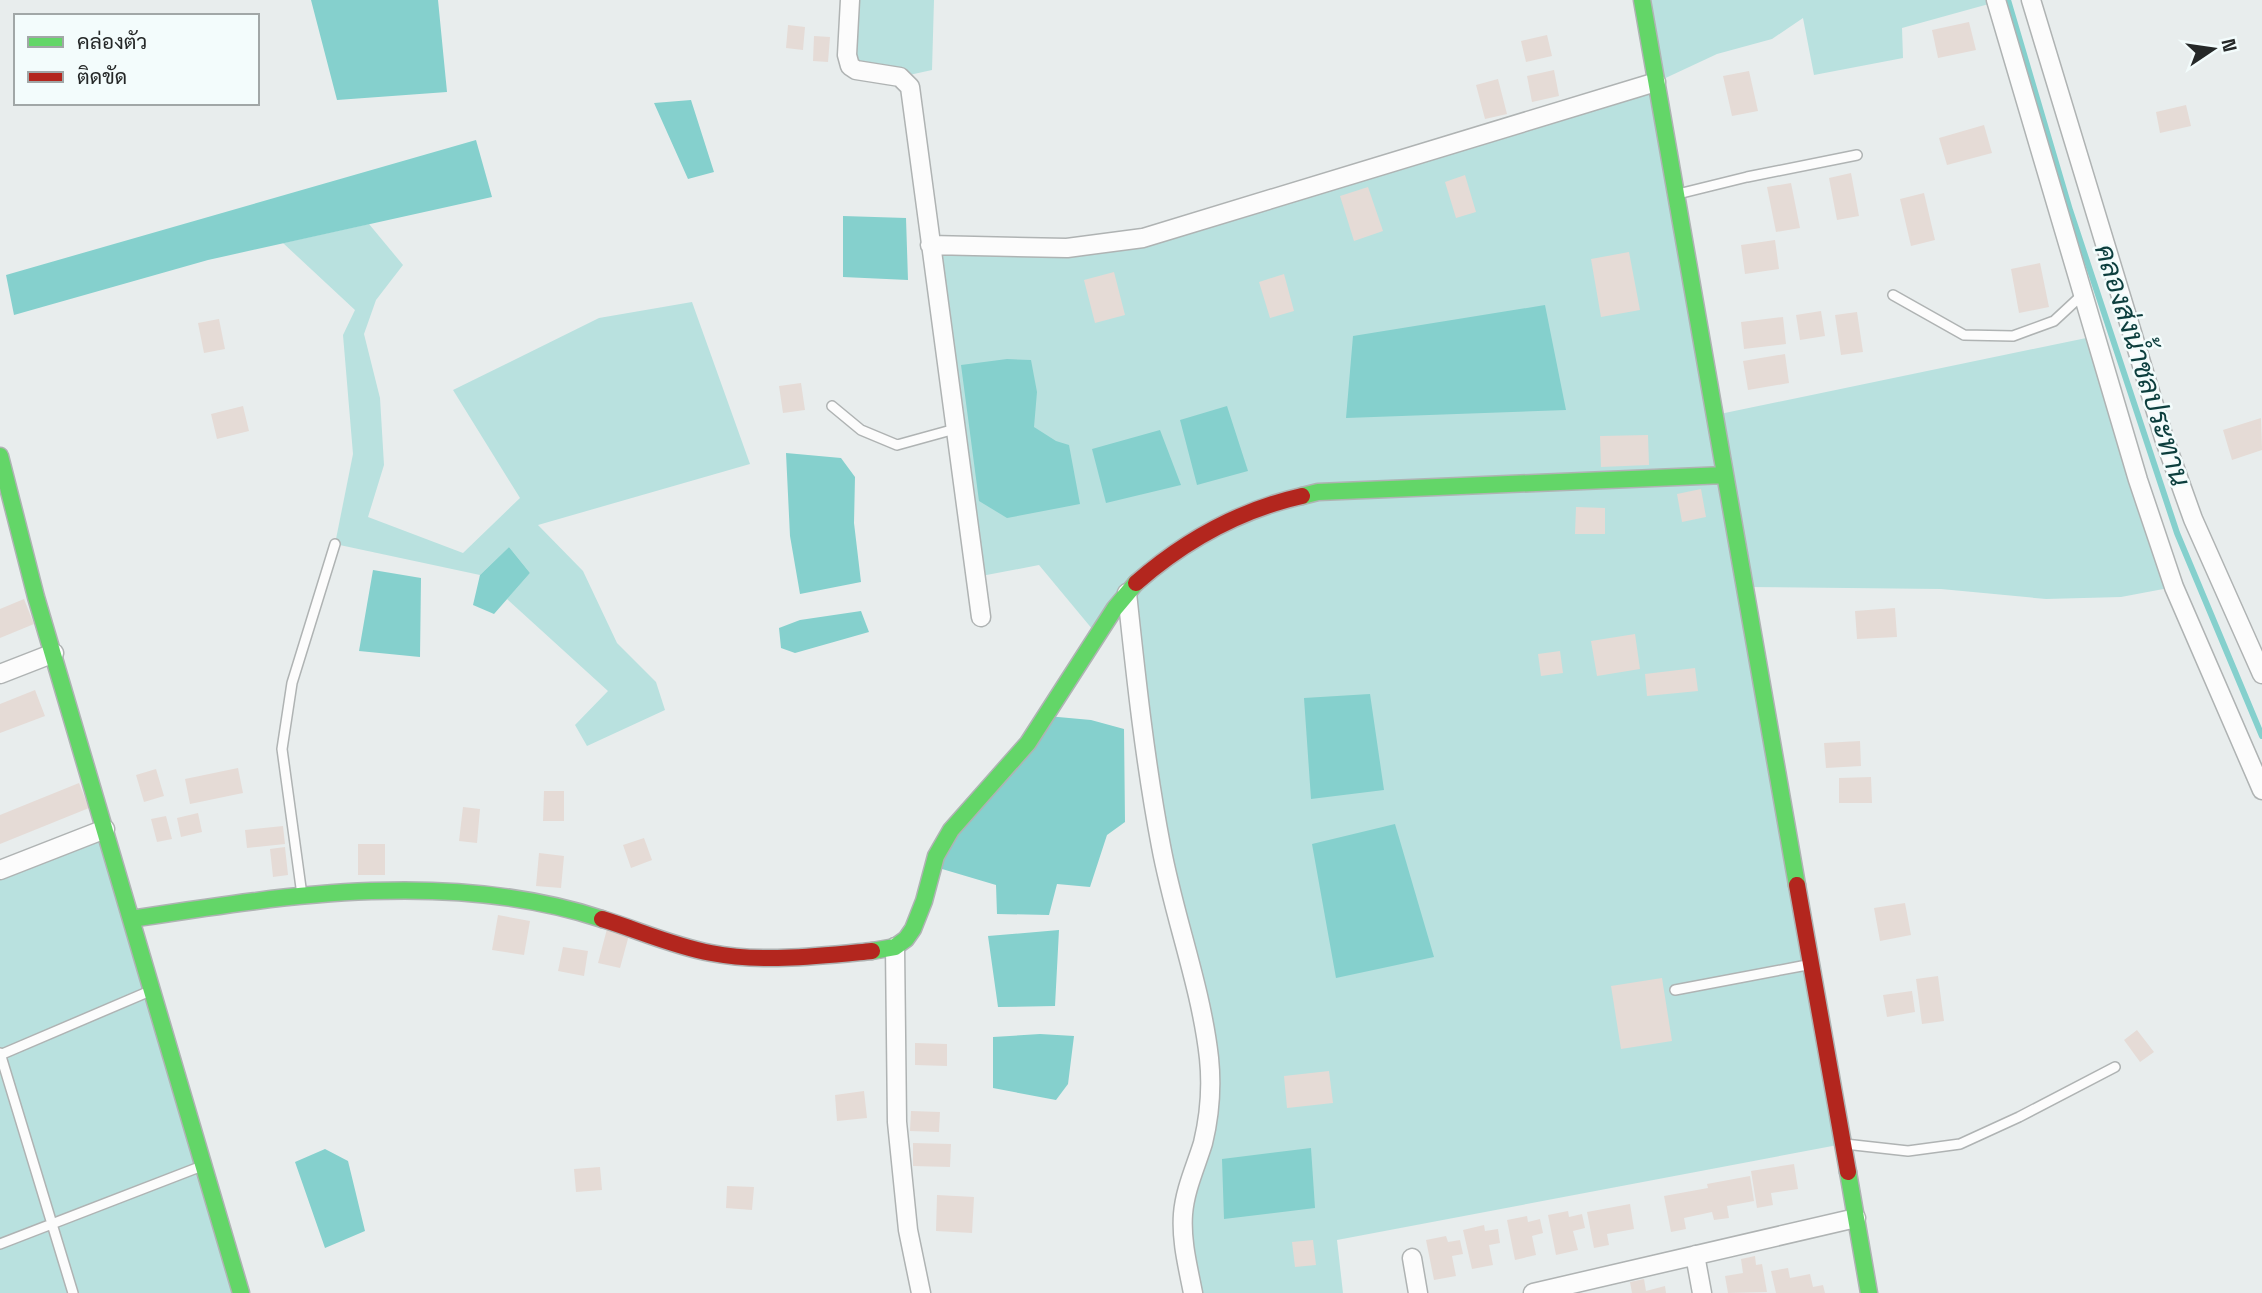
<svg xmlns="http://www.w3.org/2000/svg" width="2262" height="1293" viewBox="0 0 2262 1293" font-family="'Space Grotesk',Sarabun,sans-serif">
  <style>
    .green { fill: #b9e1df }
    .water { fill: #85d0cd }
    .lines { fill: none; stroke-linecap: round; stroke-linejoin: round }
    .stream { stroke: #85d0cd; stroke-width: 6 }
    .building { fill: #e5dbd6 }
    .lane-casing { stroke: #afb3b3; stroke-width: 12 }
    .street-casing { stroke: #afb3b3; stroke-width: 21 }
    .fast-casing { stroke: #afb3b3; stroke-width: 19 }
    .jam-casing { stroke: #afb3b3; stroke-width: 19 }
    .lane { stroke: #fcfcfc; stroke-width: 9 }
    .street { stroke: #fcfcfc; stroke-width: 18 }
    .fast { stroke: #63d668; stroke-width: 16 }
    .jam { stroke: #b3261e; stroke-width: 16 }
    .labels { text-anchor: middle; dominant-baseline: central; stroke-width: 5; stroke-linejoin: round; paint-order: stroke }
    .water-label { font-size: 28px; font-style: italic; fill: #0c3e3d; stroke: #f3fcfc }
  </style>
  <rect width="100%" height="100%" fill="#e8eded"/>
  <path class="green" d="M850,0H934L932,70L900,77L856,70Z
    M1642,0H1996V2L1902,28L1903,58L1814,75L1803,18L1772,39L1717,54L1657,82L1715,415L2096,336L2174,587L2121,597L2046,599L1941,589L1745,587L1843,1144L1337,1240L1343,1293H1193L1183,1243L1211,1100L1161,847L1127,594L1098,636L1039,565L976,577L930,245L1105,244L1656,82Z
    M369,224L403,265L376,300L364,334L380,398L384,465L368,517L463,553L520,498L453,390L599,318L692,302L750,464L538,525L583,571L617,643L656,682L665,710L587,746L575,725L608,691L507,599L530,573L509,547L480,575L335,544L353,454L343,335L355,310L283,243Z
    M105,829L241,1293H0V870Z"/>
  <path class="water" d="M311,0H438L447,92L337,100Z
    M691,100L714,172L688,179L654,103Z
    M476,140L492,197L208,260L14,315L6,275Z
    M843,216L906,218L908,280L843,277Z
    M1545,305L1566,410L1346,418L1353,336Z
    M1007,359L1031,360L1037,392L1034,427L1056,441L1069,445L1080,504L1007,518L979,501L961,365Z
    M1227,406L1248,471L1197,485L1180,420Z
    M1160,430L1181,485L1106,503L1092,449Z
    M786,453L841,458L855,477L854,523L861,582L800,594L790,536Z
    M509,547L530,573L494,614L473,605L480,575Z
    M373,570L421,578L420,657L359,651Z
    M861,611L869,632L795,653L781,648L779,628L800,620Z
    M1370,694L1384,790L1311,799L1304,698Z
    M1047,716L1091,720L1124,729L1125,822L1107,835L1090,887L1057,884L1049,915L997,914L996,885L932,866Z
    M1395,824L1434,957L1336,978L1312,844Z
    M1059,930L1055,1006L998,1007L988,936Z
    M1040,1034L1074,1036L1068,1084L1056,1100L993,1088V1037Z
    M1311,1148L1315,1208L1224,1219L1222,1159Z
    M325,1149L348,1161L365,1231L325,1248L295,1162Z"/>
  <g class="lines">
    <path class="stream" d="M2008,0L2070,210L2177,533L2262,736"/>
  </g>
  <path class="building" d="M1969,22L1976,50L1938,58L1932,30Z
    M788,25L805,27L803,50L786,48Z
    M1547,35L1552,56L1526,62L1521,41Z
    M814,36L830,37L828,62L813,61Z
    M1554,70L1559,96L1532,102L1527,76Z
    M1749,71L1758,111L1732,116L1723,76Z
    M1498,79L1507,114L1485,119L1476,85Z
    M2186,105L2191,126L2160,133L2156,112Z
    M1984,125L1992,153L1947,165L1939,138Z
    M1851,173L1859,216L1837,220L1829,178Z
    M1465,175L1476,212L1456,218L1445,182Z
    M1791,183L1800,228L1776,232L1767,187Z
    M1368,187L1383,231L1354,241L1340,196Z
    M1924,193L1935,240L1911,246L1900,199Z
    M1775,240L1779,269L1745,274L1741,245Z
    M1629,252L1640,310L1601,317L1591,259Z
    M2040,263L2049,307L2019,313L2011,269Z
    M1114,272L1125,315L1095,323L1084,280Z
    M1284,274L1294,311L1270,318L1259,282Z
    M1821,311L1825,336L1800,340L1796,315Z
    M1857,312L1863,352L1841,355L1835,315Z
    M1783,317L1786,344L1744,349L1741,322Z
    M219,319L225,349L204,353L198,323Z
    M1785,354L1789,383L1748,390L1743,361Z
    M801,383L805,410L783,413L779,386Z
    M243,406L249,431L217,439L211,414Z
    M2261,418L2262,450L2232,460L2223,430Z
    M1648,435L1649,465L1601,467L1600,436Z
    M1701,489L1706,517L1682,522L1677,494Z
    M1576,507L1605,508V534H1575Z
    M24,599L34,624L0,638V609Z
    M1895,608L1897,637L1857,639L1855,611Z
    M1635,634L1640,669L1597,676L1591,641Z
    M1560,651L1563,673L1541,676L1538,654Z
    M1695,668L1698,691L1647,696L1645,674Z
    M35,690L45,716L0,733V704Z
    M1860,741L1861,766L1826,768L1824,743Z
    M238,768L243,793L190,804L185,779Z
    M156,769L164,796L144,802L136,775Z
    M1871,777L1872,803H1839V778Z
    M79,783L89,808L0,844V815Z
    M544,791H564V821H543Z
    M463,807L480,809L477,843L459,841Z
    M198,813L202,832L181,837L177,818Z
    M166,816L172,839L157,842L151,819Z
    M283,826L285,844L247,848L245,830Z
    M644,838L652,860L631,868L623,845Z
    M358,844H385V875H358Z
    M285,847L288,875L273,877L270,849Z
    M539,853L564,856L561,888L536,886Z
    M1905,903L1911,935L1880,941L1874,908Z
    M498,915L530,921L524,955L492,950Z
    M607,929L629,935L620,968L598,963Z
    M563,947L588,951L584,976L558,971Z
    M1938,976L1944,1021L1922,1024L1916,979Z
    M1662,978L1672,1041L1621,1049L1611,986Z
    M1912,991L1915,1012L1887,1017L1883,995Z
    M2137,1030L2154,1052L2140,1062L2124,1040Z
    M915,1043L947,1044V1066L915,1065Z
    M1329,1071L1333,1103L1287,1108L1284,1076Z
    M864,1091L867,1118L837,1121L835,1095Z
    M911,1111L940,1112L939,1132L910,1131Z
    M913,1143L951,1144L950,1167L913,1166Z
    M1794,1164L1798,1189L1771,1193L1773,1205L1757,1208L1751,1171Z
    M600,1167L602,1190L576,1192L574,1169Z
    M1750,1176L1754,1201L1727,1206L1729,1218L1714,1220L1712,1212L1684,1218L1686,1229L1671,1232L1664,1196L1708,1188L1707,1184Z
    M727,1186L754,1187L752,1210L726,1208Z
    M937,1195L974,1197L972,1233L936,1231Z
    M1630,1204L1634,1229L1607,1234L1609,1245L1594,1248L1587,1212Z
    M1568,1211L1569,1217L1582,1214L1585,1228L1573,1231L1578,1250L1556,1255L1548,1215Z
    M1527,1216L1528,1222L1540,1219L1543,1233L1532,1236L1536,1255L1515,1260L1507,1220Z
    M1484,1225L1485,1231L1498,1229L1500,1243L1489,1245L1493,1265L1472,1269L1463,1230Z
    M1446,1236L1448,1242L1460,1240L1463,1254L1452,1256L1456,1276L1434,1280L1426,1240Z
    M1313,1240L1316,1265L1295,1267L1292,1242Z
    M1755,1256L1756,1265L1762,1264L1767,1292L1728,1293L1725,1276L1743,1273L1741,1259Z
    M1788,1268L1790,1278L1810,1274L1813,1287L1823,1285L1825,1293H1776L1771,1271Z
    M1644,1279L1646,1291L1665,1286L1666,1293H1632L1630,1282Z"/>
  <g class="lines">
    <defs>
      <path id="lane" d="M1678,194L1747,177L1857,155
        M1893,295L1964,335L2013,336L2054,321L2082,295
        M832,406L861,430L897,445L955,429
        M302,895L282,749L292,683L335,544
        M1675,990L1807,965
        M0,1053L73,1293
        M0,1055L150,991
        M1845,1144L1908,1151L1960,1144L2019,1117L2115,1067
        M0,1244L202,1166"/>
      <path id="street" d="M850,0L847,55L850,66L856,70L900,77L910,87L981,617
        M1996,0L2138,480L2174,587L2262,790
        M2031,0L2164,438L2193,519L2262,674
        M930,245L1067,248L1143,238L1656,82
        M1127,593C1136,678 1145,762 1161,846C1174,917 1201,986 1209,1058C1212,1087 1210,1114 1203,1143C1196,1166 1185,1189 1183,1214C1181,1241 1188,1267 1193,1293
        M0,674L54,653
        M0,870L105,829
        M895,947L897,1122L908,1230L921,1293
        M1695,1255L1702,1293
        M1412,1258L1418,1293
        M1533,1293L1856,1218"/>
      <path id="fast" d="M1642,0L1797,885
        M0,456L36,597L241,1293
        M1302,496L1318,492L1725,475
        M131,919C287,895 449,869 602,919
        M872,951L895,947L906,939L913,929L924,901L936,856L951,830L1028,743L1115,608L1136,583
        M1848,1172L1869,1293"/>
      <path id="jam" d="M1136,583C1184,541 1240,510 1302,496
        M1797,885L1848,1172
        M602,919C638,930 673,946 711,953C763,963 820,956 872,951"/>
    </defs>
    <use href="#lane" class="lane-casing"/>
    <use href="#street" class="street-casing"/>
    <use href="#fast" class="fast-casing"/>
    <use href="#jam" class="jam-casing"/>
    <use href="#lane" class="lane"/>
    <use href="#street" class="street"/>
    <use href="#fast" class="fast"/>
    <use href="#jam" class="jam"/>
  </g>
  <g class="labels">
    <g class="water-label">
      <text transform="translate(2143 365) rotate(72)">คลองส่งน้ำชลประทาน</text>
    </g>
  </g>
  <rect x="14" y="14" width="245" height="91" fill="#f3fcfc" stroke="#a1a7a7" stroke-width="2"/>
  <rect x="28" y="37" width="35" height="10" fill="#63d668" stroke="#a1a7a7" stroke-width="2"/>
  <text x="77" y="49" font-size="21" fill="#252828">คล่องตัว</text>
  <rect x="28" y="72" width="35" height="10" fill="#b3261e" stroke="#a1a7a7" stroke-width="2"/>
  <text x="77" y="84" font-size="21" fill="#252828">ติดขัด</text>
  <g transform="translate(2213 49) rotate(77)" stroke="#f3fcfc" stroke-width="5" paint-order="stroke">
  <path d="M0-5L12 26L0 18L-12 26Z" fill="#252828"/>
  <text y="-10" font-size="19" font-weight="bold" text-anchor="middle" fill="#252828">N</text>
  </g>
</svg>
